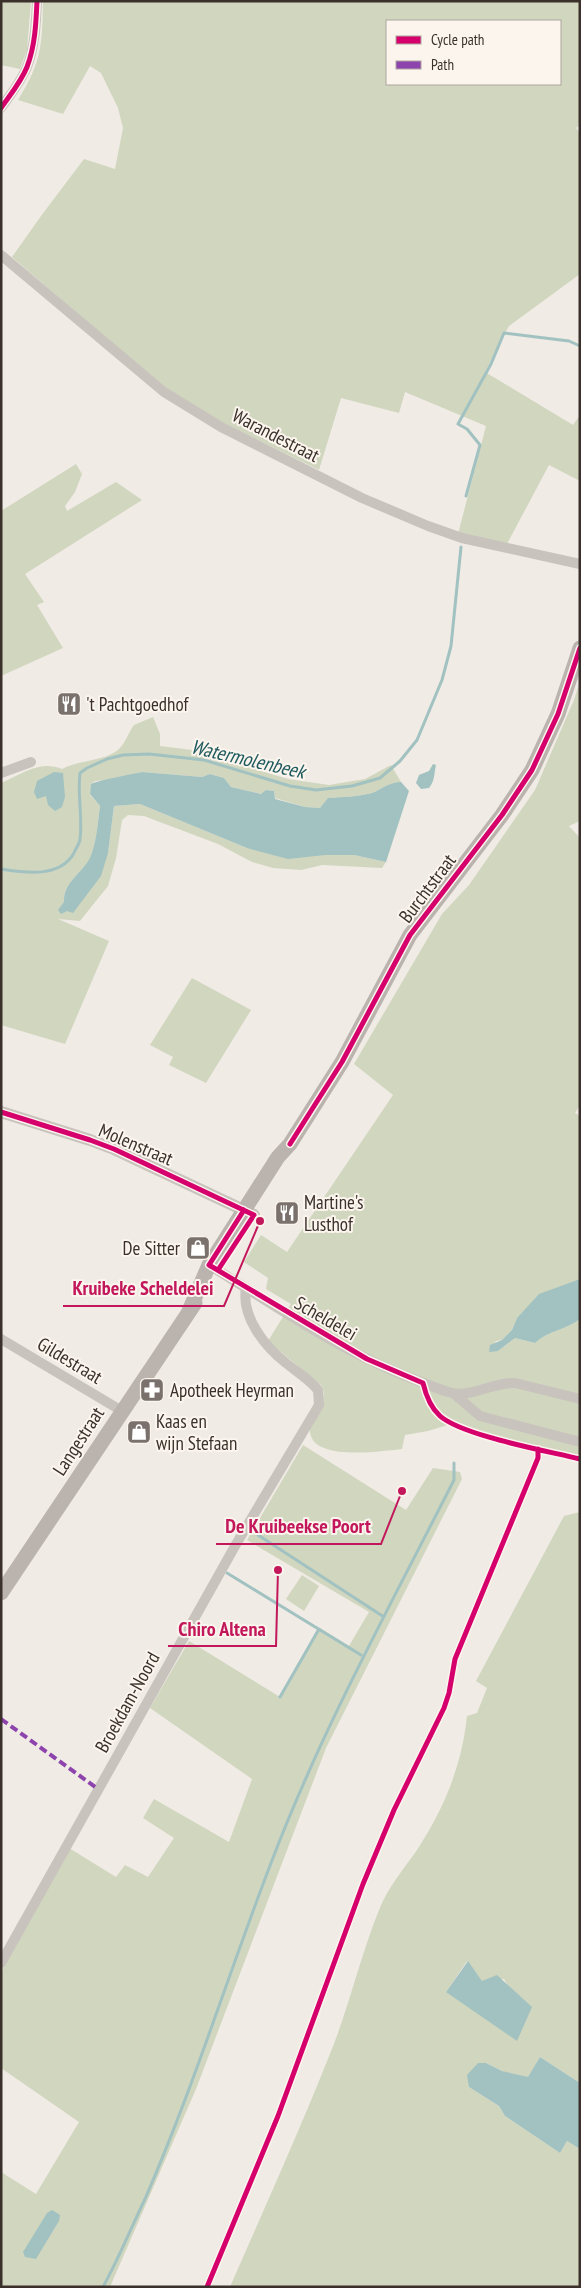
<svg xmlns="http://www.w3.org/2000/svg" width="581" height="2288" viewBox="0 0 581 2288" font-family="'PT Sans Narrow',sans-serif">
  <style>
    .green { fill: #d1d6bf; fill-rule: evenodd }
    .water { fill: #a1c2c1 }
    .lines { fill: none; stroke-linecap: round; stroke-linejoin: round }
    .stream { stroke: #a1c2c1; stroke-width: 3 }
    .minor { stroke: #c9c3be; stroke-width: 10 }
    .tertiary { stroke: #c9c3be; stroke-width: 12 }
    .secondary { stroke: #bab3ae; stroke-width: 15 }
    .quiet { stroke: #8e44ad; stroke-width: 4; stroke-dasharray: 8 4; stroke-linecap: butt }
    .cycleway-casing { stroke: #fbf5ee; stroke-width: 8 }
    .cycleway { stroke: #d6006c; stroke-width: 5 }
    .labels { text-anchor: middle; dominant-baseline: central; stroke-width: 4; stroke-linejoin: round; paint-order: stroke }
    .street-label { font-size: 19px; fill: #3b302b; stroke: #fbf5ee }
    .poi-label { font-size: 19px; fill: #3b302b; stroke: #fbf5ee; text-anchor: start }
    .water-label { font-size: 20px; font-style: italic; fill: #1f5a5e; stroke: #fbf5ee }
    .leader { fill: none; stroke: #c2185b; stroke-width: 2 }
    .callout-dot { fill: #c2185b; stroke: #fbf5ee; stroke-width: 2 }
    .callout-label { font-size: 20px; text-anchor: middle; font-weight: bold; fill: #c2185b; stroke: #fbf5ee; stroke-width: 4; stroke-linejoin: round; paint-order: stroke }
  </style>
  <rect width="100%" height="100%" fill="#f0ebe5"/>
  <path class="green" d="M1,1H31L27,50L20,69L1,65Z
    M43,1H580V125L576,128L580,133V274L509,326L485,372L573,425L580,415V481L549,465L507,544L458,534L486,426L405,392L399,413L341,398L319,470L225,424L179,398L112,343L12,257L41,216L84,159L115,169L123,128L118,108L101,73L90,66L63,114L18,100C42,61 42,46 43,1ZM387,21H560V84H387Z
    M76,464L82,474L75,492L65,506L67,511L116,482L142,500L25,574L44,602L37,605L63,648L1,676V511Z
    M580,681V821L569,826L580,838V1105L575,1113L580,1116V1279L517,1318L512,1330L502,1340L496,1341L489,1351H498L515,1338L535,1343C547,1331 566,1330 580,1319V1459L494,1437L451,1424L428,1431L405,1435L402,1449C382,1451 307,1463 310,1428C312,1412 329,1404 322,1386L268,1341L291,1304L266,1289L268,1278L244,1262L261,1235L287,1252L393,1095L354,1064L442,914L469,885L535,790L574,700Z
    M153,717L160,734V746L192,750L288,779L329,785L365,779L391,765L401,782C389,782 382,789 372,793C357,797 343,797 329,798L320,808L305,807L275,798L274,791L266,790L262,794L231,787L224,778L210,774L202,777L142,772L109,780L95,781L91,784L90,795L100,806C98,821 97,838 93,853C86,872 63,880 64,902L108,853L114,806L140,804L247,848L354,855L386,862L382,868L322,865L301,870L273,868L252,862L218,844L144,816L128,815L122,820L116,858L108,886L80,921L58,919L109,941L65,1044L1,1025V783C23,774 39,760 62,769C78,760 107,761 119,749C126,742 128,733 134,725Z
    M192,978L251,1010L206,1083L169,1065L173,1057L150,1045Z
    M303,1445L406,1510L433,1468L460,1472L462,1479L326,1748L196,2089L110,2287H1V2172L36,2194L79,2122L1,2068V1972L69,1848L116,1877L125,1865L148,1877L174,1838L143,1818L154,1799L229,1842L252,1779L150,1708L189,1641L280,1697L320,1628L349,1646L369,1612L247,1540Z
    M580,1512V2083L540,2057L528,2078L502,2071L486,2063L469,2087L499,2106L505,2116L560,2153L567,2141L580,2149V2287H230C264,2209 299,2132 330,2054C349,2007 360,1957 379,1910C388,1887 403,1870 417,1850C444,1809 462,1765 467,1716L477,1713L487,1688L476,1681L564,1516ZM467,1961L482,1981L504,1979L508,1986L446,1992Z
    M302,1575L319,1586L304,1611L286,1599Z"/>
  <path class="water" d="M433,764L436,765C434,773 435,781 429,788L421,789L416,783L419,775L429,771Z
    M54,772L63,773L65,797L62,807L55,811L48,805L46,796L37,799L34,792L37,781Z
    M142,772L202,777L210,774L224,778L231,787L261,794L266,790L274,791L275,799L305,807L320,808L328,798C343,797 357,797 372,793C382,789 389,782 401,782L409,791L386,862L354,855H325L288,859L247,848L140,804L114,806L108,853L101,876L73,913L67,911L61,914L58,910L64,902C63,880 86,872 92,853C97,838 98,821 100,806L90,794L91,784C95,781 133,774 142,772Z
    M580,1279V1319C566,1330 547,1331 535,1343L515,1338L498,1351L489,1352L490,1345L502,1340L512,1330L517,1318L539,1294Z
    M468,1961L482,1981L497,1975L532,2007L517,2041L446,1992Z
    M540,2057L580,2083V2149L567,2141L560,2153L505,2116L499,2106L469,2087L467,2075L478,2063H486L502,2071L528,2077Z
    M52,2210L60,2215L59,2221L36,2259L25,2257L23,2252L47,2213Z"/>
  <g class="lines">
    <path class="stream" d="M466,496L480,445L467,429L458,424L491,364L504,333L569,341L580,346
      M1,869C26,873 60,878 74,853C76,848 80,843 80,839C83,817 77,795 80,773L87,768L107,759L123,755L149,754L204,760L290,786L316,790L352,786L380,778L400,761L417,740L442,680L451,646L461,547
      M258,1535L384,1617
      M227,1573L361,1655
      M280,1697L319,1629
      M103,2287C119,2258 131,2228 145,2199C193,2089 228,1975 271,1863C321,1731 390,1606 454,1480V1463"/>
    <path class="minor" d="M1,108C10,95 21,82 27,67C35,46 36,24 37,1
      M1,255L164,392L221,427L362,498L428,526L462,538L580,564
      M1,773L31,762
      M209,1265C276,1306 342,1353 416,1380C427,1384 440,1390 452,1393C473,1397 494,1382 515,1383L580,1399
      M1,1339L122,1411
      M453,1393L480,1416L580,1442
      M1,1963L235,1546L319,1405L318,1390C309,1379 297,1372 286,1363C264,1346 241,1316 246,1288"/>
    <path class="tertiary" d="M1,1112L90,1140L114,1149L254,1215"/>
    <path class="secondary" d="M189,1311L209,1265L278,1157L290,1144L342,1062L410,935L502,815L532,770L558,714L580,648
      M1,1593L195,1303"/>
    <path class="quiet" d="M1,1719L98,1789"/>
    <defs>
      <path id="cycleway" d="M1,108C10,95 21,82 27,67C35,46 36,24 37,1
        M1,1112L90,1140L114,1149L254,1215L218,1270
        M290,1144L342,1062L410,935L502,815L532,770L558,714L580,648
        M244,1210L209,1265L367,1359L423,1383C426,1396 430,1407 440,1416C463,1436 548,1451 580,1459
        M207,2287L278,2116L363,1884L394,1810L444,1708L449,1693L455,1659L538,1458V1449"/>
    </defs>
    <use href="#cycleway" class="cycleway-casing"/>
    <use href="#cycleway" class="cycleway"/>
  </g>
  <defs>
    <symbol id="restaurant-square" viewBox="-11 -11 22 22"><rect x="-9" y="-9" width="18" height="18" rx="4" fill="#7a716c" stroke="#fbf5ee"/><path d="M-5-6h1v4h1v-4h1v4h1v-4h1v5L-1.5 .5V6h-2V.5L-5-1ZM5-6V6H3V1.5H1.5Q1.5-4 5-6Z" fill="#fff"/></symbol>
    <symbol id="shop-square" viewBox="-11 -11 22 22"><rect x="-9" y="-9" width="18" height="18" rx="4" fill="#7a716c" stroke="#fbf5ee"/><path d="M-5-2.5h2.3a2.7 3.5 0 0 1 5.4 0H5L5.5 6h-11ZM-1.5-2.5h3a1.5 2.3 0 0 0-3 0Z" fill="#fff"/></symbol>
    <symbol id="pharmacy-square" viewBox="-11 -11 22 22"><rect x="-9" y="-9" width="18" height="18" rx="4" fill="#7a716c" stroke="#fbf5ee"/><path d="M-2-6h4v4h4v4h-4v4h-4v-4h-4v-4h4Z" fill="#fff"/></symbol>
  </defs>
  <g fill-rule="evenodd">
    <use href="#restaurant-square" x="55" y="690" width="28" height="28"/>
    <use href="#restaurant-square" x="273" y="1199" width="28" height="28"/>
    <use href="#shop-square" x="184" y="1234" width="28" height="28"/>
    <use href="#pharmacy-square" x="138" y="1376" width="28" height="28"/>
    <use href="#shop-square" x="125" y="1418" width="28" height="28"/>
  </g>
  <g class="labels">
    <g class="street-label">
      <text transform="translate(276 435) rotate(27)">Warandestraat</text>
      <text transform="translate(427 888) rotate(-53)">Burchtstraat</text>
      <text transform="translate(136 1144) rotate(23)">Molenstraat</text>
      <text transform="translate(326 1318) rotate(30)">Scheldelei</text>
      <text transform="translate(70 1360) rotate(31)">Gildestraat</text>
      <text transform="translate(78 1441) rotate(-57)">Langestraat</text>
      <text transform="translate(127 1702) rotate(-61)">Broekdam-Noord</text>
    </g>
    <g class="poi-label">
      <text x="86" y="704">'t Pachtgoedhof</text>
      <text x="304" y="1202">Martine's<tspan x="304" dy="22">Lusthof</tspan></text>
      <text x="180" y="1248" text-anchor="end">De Sitter</text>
      <text x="170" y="1390">Apotheek Heyrman</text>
      <text x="156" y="1421">Kaas en<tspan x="156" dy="22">wijn Stefaan</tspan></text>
    </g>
    <g class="water-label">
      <text transform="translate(248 759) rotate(13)">Watermolenbeek</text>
    </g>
  </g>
  <path class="leader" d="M260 1221L224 1306H63M402 1491L381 1544H216M278 1570L276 1646H168"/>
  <g class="callout-dot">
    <circle cx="260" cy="1221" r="5"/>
    <circle cx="402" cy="1491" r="5"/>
    <circle cx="278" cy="1570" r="5"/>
  </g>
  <g class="callout-label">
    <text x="143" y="1295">Kruibeke Scheldelei</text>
    <text x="298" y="1533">De Kruibeekse Poort</text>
    <text x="222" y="1636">Chiro Altena</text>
  </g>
  <rect width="581" height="2288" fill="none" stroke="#3b302b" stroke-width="5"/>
  <rect x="386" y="20" width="175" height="65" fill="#fbf5ee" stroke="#aea6a0"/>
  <rect x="396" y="36" width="25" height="8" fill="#d6006c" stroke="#aea6a0"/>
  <text x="431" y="45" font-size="15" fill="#3b302b">Cycle path</text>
  <rect x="396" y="61" width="25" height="8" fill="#8e44ad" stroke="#aea6a0"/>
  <text x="431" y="70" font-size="15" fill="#3b302b">Path</text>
</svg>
